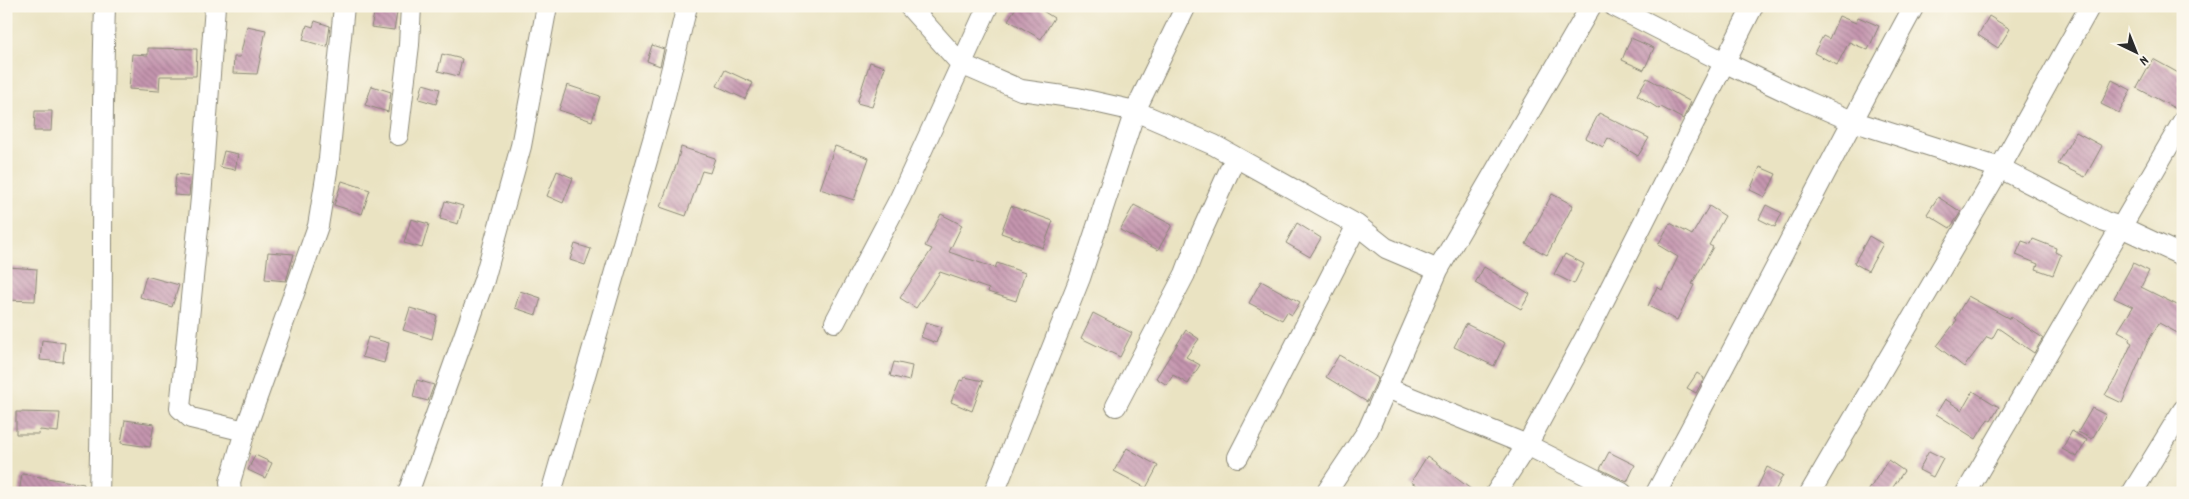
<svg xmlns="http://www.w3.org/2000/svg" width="2189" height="499" viewBox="0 0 2189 499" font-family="Dekko,sans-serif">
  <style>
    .building { fill: url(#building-back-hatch) }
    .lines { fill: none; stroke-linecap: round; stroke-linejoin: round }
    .minor-casing { stroke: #8a8776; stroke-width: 22 }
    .minor { stroke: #fff; stroke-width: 20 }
  </style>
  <defs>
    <pattern id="building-back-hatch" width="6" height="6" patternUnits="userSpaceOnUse" patternTransform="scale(1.25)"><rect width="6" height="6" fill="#c595af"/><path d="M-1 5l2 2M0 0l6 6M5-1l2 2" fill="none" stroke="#a07a8f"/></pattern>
  </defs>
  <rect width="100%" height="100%" fill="#fbf7ec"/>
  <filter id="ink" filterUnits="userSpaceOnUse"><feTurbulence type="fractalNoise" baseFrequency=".02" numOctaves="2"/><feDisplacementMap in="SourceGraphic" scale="10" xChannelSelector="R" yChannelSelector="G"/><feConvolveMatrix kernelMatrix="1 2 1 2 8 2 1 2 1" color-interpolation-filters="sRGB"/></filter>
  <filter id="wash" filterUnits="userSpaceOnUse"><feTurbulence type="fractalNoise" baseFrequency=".0096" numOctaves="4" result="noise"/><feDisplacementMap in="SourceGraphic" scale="20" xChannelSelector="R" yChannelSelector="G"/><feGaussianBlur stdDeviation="1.12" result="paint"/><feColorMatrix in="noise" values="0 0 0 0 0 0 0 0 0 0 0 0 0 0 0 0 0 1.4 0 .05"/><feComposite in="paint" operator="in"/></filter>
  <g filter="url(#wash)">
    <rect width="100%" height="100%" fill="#eae3c2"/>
    <g id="blocks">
      <path class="building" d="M1017,6H1035L1054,18L1041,39L1008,20Z
        M375,10L397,13L394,30L371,27Z
        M1839,16L1856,23L1858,17L1879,26L1868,50L1849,42L1837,65L1814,53L1823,36L1829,39Z
        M1989,16L2010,29L1998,48L1978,35Z
        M315,21L330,26L327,47L303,40L307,25L313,27Z
        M247,26L266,30L257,74L233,73L234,57H240Z
        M1631,38L1654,48L1644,70L1622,60Z
        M652,45L664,49L660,66L647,61Z
        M148,48L197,49L196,76H160L159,91L129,89L132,54L148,55Z
        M442,54L462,59L458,76L438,71Z
        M2153,59L2182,75L2178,83L2183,86V109L2178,110L2137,88Z
        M870,62L885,67L872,107L857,103Z
        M725,70L753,83L745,99L717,86Z
        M1647,78L1691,102L1683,119L1661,107L1659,109L1637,95Z
        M2112,80L2131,90L2119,113L2101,104Z
        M423,84L440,89L436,104L419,99Z
        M567,85L600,96L592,121L559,110Z
        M372,86L391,92L388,112L365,105Z
        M35,111H52L51,131H34Z
        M1599,113L1649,138L1638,156L1608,138L1603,147L1586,138Z
        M2076,132L2102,146L2085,177L2058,164Z
        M835,146L869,158L854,200L820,189Z
        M681,147L715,158L710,173L702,171L686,216L660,207L677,163Z
        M224,151L238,154L235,170L220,167Z
        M1760,167L1776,174L1765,197L1750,190Z
        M557,171L573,178L563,203L547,196Z
        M176,174L191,176L189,196L174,195Z
        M342,181L370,190L362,214L334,205Z
        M1552,194L1573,205L1547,255L1526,244Z
        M1938,197L1961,212L1950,228L1927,214Z
        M445,201L463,206L458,224L440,219Z
        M1134,205L1172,225L1158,250L1120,230Z
        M1766,205L1782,213L1775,227L1759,219Z
        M1011,206L1053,221L1043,248L1001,233Z
        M1709,206L1725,216L1709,245L1713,247L1692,284L1694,285L1677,320L1648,306L1657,287L1662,290L1678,257L1658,245L1670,223L1692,235Z
        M941,214L962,225L949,252L995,268L997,263L1025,273L1016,301L988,292L989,289L940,272L916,308L900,298L932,249L925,246Z
        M411,219L429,224L422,248L404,243Z
        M1297,223L1321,238L1310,257L1286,243Z
        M1869,236L1883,244L1868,271L1854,263Z
        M2033,239L2056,248L2055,252L2061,255L2053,275L2036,269L2038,264L2016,255L2022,241L2031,244Z
        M575,244L591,249L585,265L570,260Z
        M268,252L294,254L286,281L265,279Z
        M1565,254L1584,264L1574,284L1554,274Z
        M2133,263L2149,271L2141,287L2183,308V336L2159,323L2148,341L2122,403L2105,395L2116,377L2132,343L2129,341L2131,338L2118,331L2133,307L2114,298Z
        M8,267L37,269L35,301L6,300Z
        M1484,267L1530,294L1521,309L1475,283Z
        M146,276L179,285L172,307L140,297Z
        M1261,281L1300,302L1292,315L1287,312L1282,320L1249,303Z
        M520,291L541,298L536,315L515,308Z
        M1968,296L2010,319L2011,317L2043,338L2034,353L1998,328L1992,339L1987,337L1964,367L1937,346L1957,320L1955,318Z
        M410,308L437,316L432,339L403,330Z
        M1093,313L1132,333L1120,357L1081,338Z
        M926,322L942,327L936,343L921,337Z
        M1466,324L1505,343L1494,366L1454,347Z
        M1186,330L1199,339L1186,357L1200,365L1188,384L1173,375L1167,385L1156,378Z
        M368,337L389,343L384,363L362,357Z
        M42,340L65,343L63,362L40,360Z
        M1339,355L1378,378L1367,402L1326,377Z
        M894,362L912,366L909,381L890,376Z
        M1697,373L1704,378L1696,393L1687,388Z
        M965,377L983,381L972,411L951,402L960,380L963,381Z
        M417,380L434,385L428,401L413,397Z
        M1973,391L1999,407L1991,421L1988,419L1976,439L1936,414L1945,399L1962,410Z
        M2092,408L2106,415L2092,439L2078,432Z
        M16,412L60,413L58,432L40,430L39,434H16Z
        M125,420L154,424L150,447L121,443Z
        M2072,431L2087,440L2077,457L2062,449Z
        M1127,448L1158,466L1146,488L1114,471Z
        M1929,451L1943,458L1933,477L1919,470Z
        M1609,452L1635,465L1627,482L1600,469Z
        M255,455L272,463L265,478L248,470Z
        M1427,456L1476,493H1430L1411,482Z
        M1888,460L1904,471L1889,493H1867Z
        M1767,467L1783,475L1774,493H1755Z
        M22,474L84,484L83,493H19Z"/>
    </g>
  </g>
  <g filter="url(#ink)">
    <use href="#blocks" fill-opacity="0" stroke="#8a8776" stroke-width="1"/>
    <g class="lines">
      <defs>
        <path id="minor" d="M215,6L201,198L180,408L191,418L245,431
          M909,6L961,64L1021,90L1077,98L1135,111L1214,145L1357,225L1386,248L1438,270
          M1614,6L1726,63L1804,100L1852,121L2000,168L2105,222L2121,227L2183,256
          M398,135L409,45L411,6
          M835,322L900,198L988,6
          M1387,388L1527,445L1622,493
          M1116,406L1185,274L1197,242L1235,158
          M1238,457L1357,225
          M99,493C104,331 100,168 105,6
          M231,493L230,482L245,431L318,226L329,159L344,6
          M408,493L484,280L521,146L547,6
          M551,493L661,112L687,6
          M994,493L1080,278L1135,111L1186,6
          M1326,493L1368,430L1438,270L1591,6
          M1496,493L1527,445L1586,336L1753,6
          M1656,493C1744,332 1826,168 1914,6
          M1810,493L2000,168L2090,6
          M1966,493L2183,121
          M2132,493L2183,410"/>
      </defs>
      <use href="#minor" class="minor-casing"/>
      <use href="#minor" class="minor"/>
    </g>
  </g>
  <rect width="2189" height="499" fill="none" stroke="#fbf7ec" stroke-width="25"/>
  <g transform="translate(2136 52) rotate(137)" stroke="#fbf7ec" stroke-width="4" paint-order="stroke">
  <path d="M0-4L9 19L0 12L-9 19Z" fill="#2b2b2b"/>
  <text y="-8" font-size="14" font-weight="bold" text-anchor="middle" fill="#2b2b2b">N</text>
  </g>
</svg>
